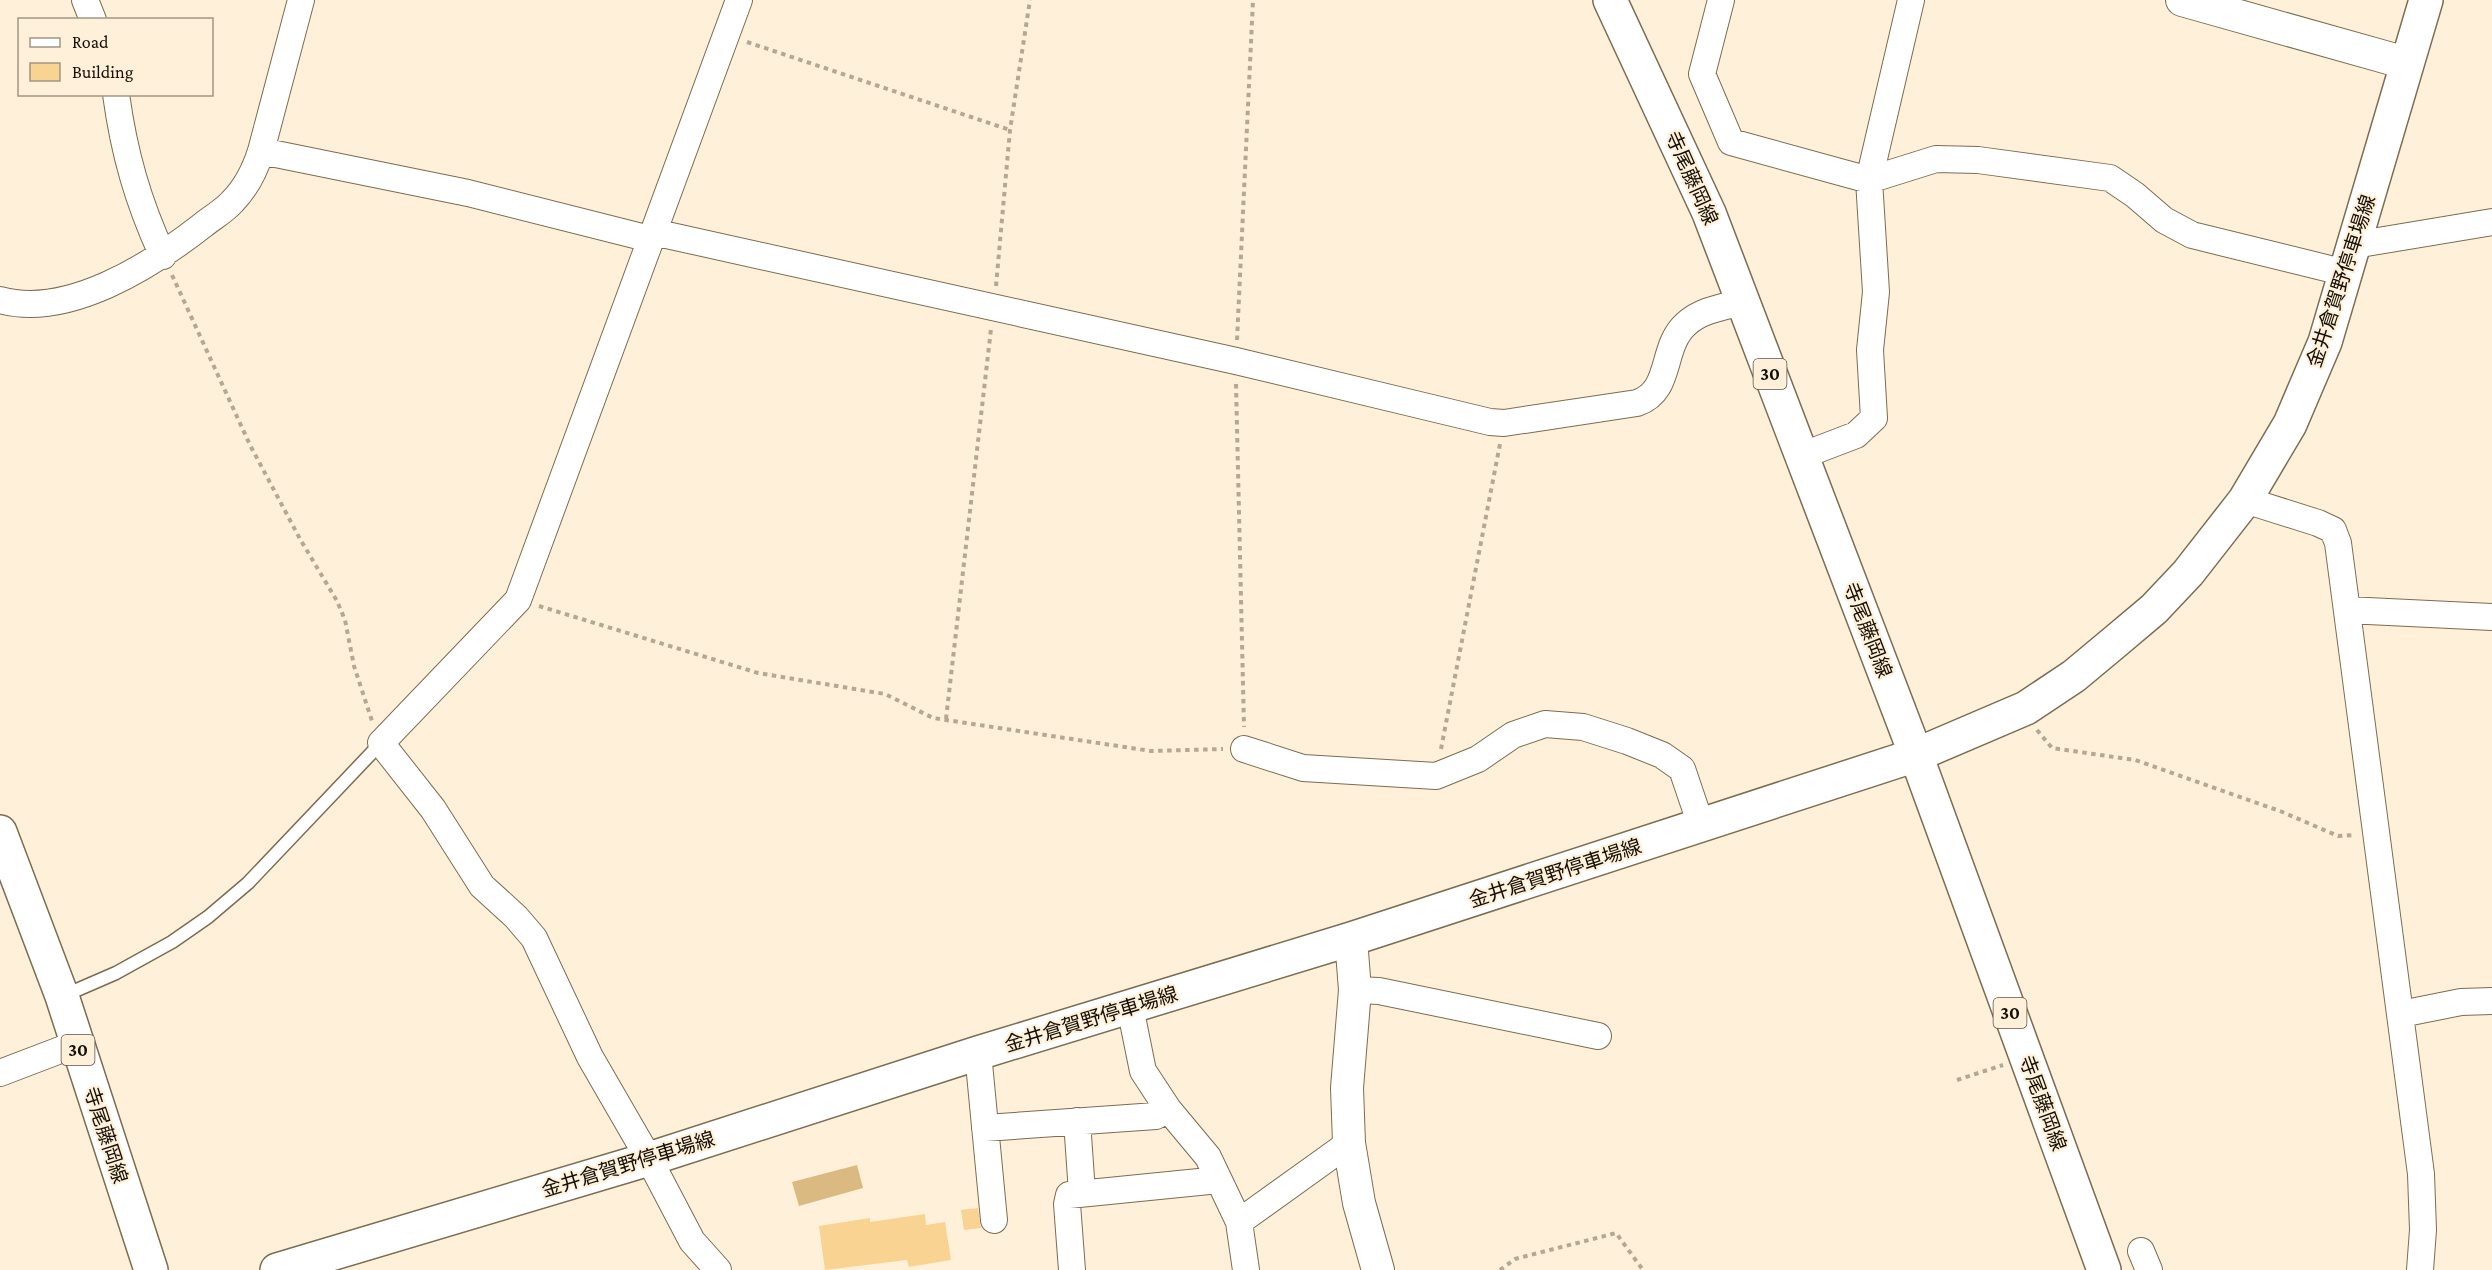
<svg xmlns="http://www.w3.org/2000/svg" width="2492" height="1270" viewBox="0 0 2492 1270" font-family="'Crimson Pro','Noto Sans JP',serif">
  <style>
    .green { fill: #dbba82 }
    .building { fill: #f8d392 }
    .lines { fill: none; stroke-linecap: round; stroke-linejoin: round }
    .service-casing { stroke: #7b6c52; stroke-width: 15 }
    .minor-casing { stroke: #7b6c52; stroke-width: 28 }
    .tertiary-casing { stroke: #7b6c52; stroke-width: 34 }
    .secondary-casing { stroke: #7b6c52; stroke-width: 36 }
    .primary-casing { stroke: #7b6c52; stroke-width: 36 }
    .path { stroke: #b4a895; stroke-width: 4; stroke-dasharray: 4.5 4.5; stroke-linecap: butt }
    .service { stroke: #fff; stroke-width: 12 }
    .minor { stroke: #fff; stroke-width: 26 }
    .tertiary { stroke: #fff; stroke-width: 32 }
    .secondary { stroke: #fff; stroke-width: 33 }
    .primary { stroke: #fff; stroke-width: 33 }
    .labels { text-anchor: middle; dominant-baseline: central; stroke-width: 4.5; stroke-linejoin: round; paint-order: stroke }
    .shield { fill: #fff1d9; stroke: #5a5245; stroke-width: 1.5 }
    .shield-label { font-size: 18px; font-weight: bold; fill: #140e05 }
    .street-label { font-size: 20px; fill: #140e05; stroke: #fff1d9 }
  </style>
  <rect width="100%" height="100%" fill="#fff1d9"/>
  <path class="green" d="M857,1165L863,1188L799,1206L792,1182Z"/>
  <path class="building" d="M978,1208L981,1228L964,1230L961,1210Z
    M925,1214L926,1225L945,1222L951,1260L909,1267L907,1260L825,1270L819,1226L870,1218V1222Z"/>
  <g class="lines">
    <defs>
      <path id="service" d="M63,996L116,973L172,942L208,917L248,883L381,743"/>
      <path id="minor" d="M85,0L93,20
        M1721,0L1702,74L1731,142L1869,180L1936,159L1978,160L2110,178L2135,195L2164,220L2192,235L2346,273
        M116,94C124,153 138,202 163,256
        M261,151L468,193L650,239
        M653,232L1236,361L1490,422L1504,423L1637,403C1673,391 1660,347 1686,324C1701,310 1723,307 1742,302
        M2354,245L2492,222
        M0,300C68,319 152,265 203,225C213,217 224,211 232,202C247,187 255,170 261,151L301,0
        M1801,456L1856,435L1874,418L1870,350L1876,292L1869,180L1911,0
        M2245,500L2318,523L2333,530L2338,543L2421,1174L2423,1230L2420,1270
        M2347,610L2492,617
        M1244,749L1303,768L1436,776L1478,759L1513,735L1545,724L1583,727L1627,741L1662,755L1682,769L1701,825
        M1355,990L1379,991L1598,1036
        M1130,1007L1143,1071L1168,1109L1208,1157L1239,1222L1246,1270
        M2401,1014L2461,1002L2492,1001
        M978,1053L994,1220
        M0,1073L76,1044
        M1077,1121L1082,1193
        M985,1128L1156,1116L1168,1109
        M1239,1222L1349,1143
        M2141,1251L2149,1270
        M718,1270L692,1241L649,1159L590,1057L534,938L516,917L482,886L433,809L381,743L518,600L739,0
        M1072,1270L1067,1204L1069,1195L1219,1180"/>
      <path id="tertiary" d="M2182,0L2406,63
        M1351,939L1355,990L1347,1088L1349,1143L1359,1203L1378,1270"/>
      <path id="secondary" d="M277,1270L649,1159L978,1053L1351,939L1916,755L2026,708L2074,676L2116,641L2154,609L2188,573L2245,500L2290,424L2325,342L2426,0"/>
      <path id="primary" d="M1610,0L1709,213L1916,755L2104,1270
        M0,832L62,996L151,1270"/>
    </defs>
    <use href="#service" class="service-casing"/>
    <use href="#minor" class="minor-casing"/>
    <use href="#tertiary" class="tertiary-casing"/>
    <use href="#secondary" class="secondary-casing"/>
    <use href="#primary" class="primary-casing"/>
    <path class="path" d="M747,42L1010,130
      M172,275L250,445L300,539L337,601L345,620L354,666L372,721
      M996,286L1010,130L1030,0
      M1237,340L1253,0
      M1236,384L1244,727
      M539,606L758,673L885,694L933,718L1151,751L1223,749
      M946,719L991,329
      M2037,730L2052,748L2135,760L2280,811L2338,836L2354,835
      M1441,749L1500,444
      M1957,1080L2003,1065
      M1500,1270L1515,1259L1616,1233L1643,1270"/>
    <use href="#service" class="service"/>
    <use href="#minor" class="minor"/>
    <use href="#tertiary" class="tertiary"/>
    <use href="#secondary" class="secondary"/>
    <use href="#primary" class="primary"/>
  </g>
  <g class="labels">
    <g class="shield">
      <rect x="1753.5" y="359" width="33" height="30" rx="4.5"/>
      <rect x="1993.5" y="998" width="33" height="30" rx="4.5"/>
      <rect x="61.5" y="1035" width="33" height="30" rx="4.5"/>
    </g>
    <g class="shield-label">
      <text x="1770" y="374">30</text>
      <text x="2010" y="1013">30</text>
      <text x="78" y="1050">30</text>
    </g>
    <g class="street-label">
      <text transform="translate(1692 178) rotate(66)">寺尾藤岡線</text>
      <text transform="translate(2341 281) rotate(-72)">金井倉賀野停車場線</text>
      <text transform="translate(1868 630) rotate(69)">寺尾藤岡線</text>
      <text transform="translate(1555 873) rotate(-18)">金井倉賀野停車場線</text>
      <text transform="translate(1091 1019) rotate(-17)">金井倉賀野停車場線</text>
      <text transform="translate(2043 1103) rotate(70)">寺尾藤岡線</text>
      <text transform="translate(106 1135) rotate(72)">寺尾藤岡線</text>
      <text transform="translate(628 1164) rotate(-17)">金井倉賀野停車場線</text>
    </g>
  </g>
  <rect x="18" y="18" width="195" height="78" fill="#fff1d9" stroke="#a19684" stroke-width="1.5"/>
  <rect x="30" y="38" width="30" height="9" fill="#ffffff" stroke="#a19684" stroke-width="1.5"/>
  <text x="72" y="48" font-size="18" fill="#140e05">Road</text>
  <rect x="30" y="63" width="30" height="18" fill="#f8d392" stroke="#a19684" stroke-width="1.5"/>
  <text x="72" y="78" font-size="18" fill="#140e05">Building</text>
</svg>
